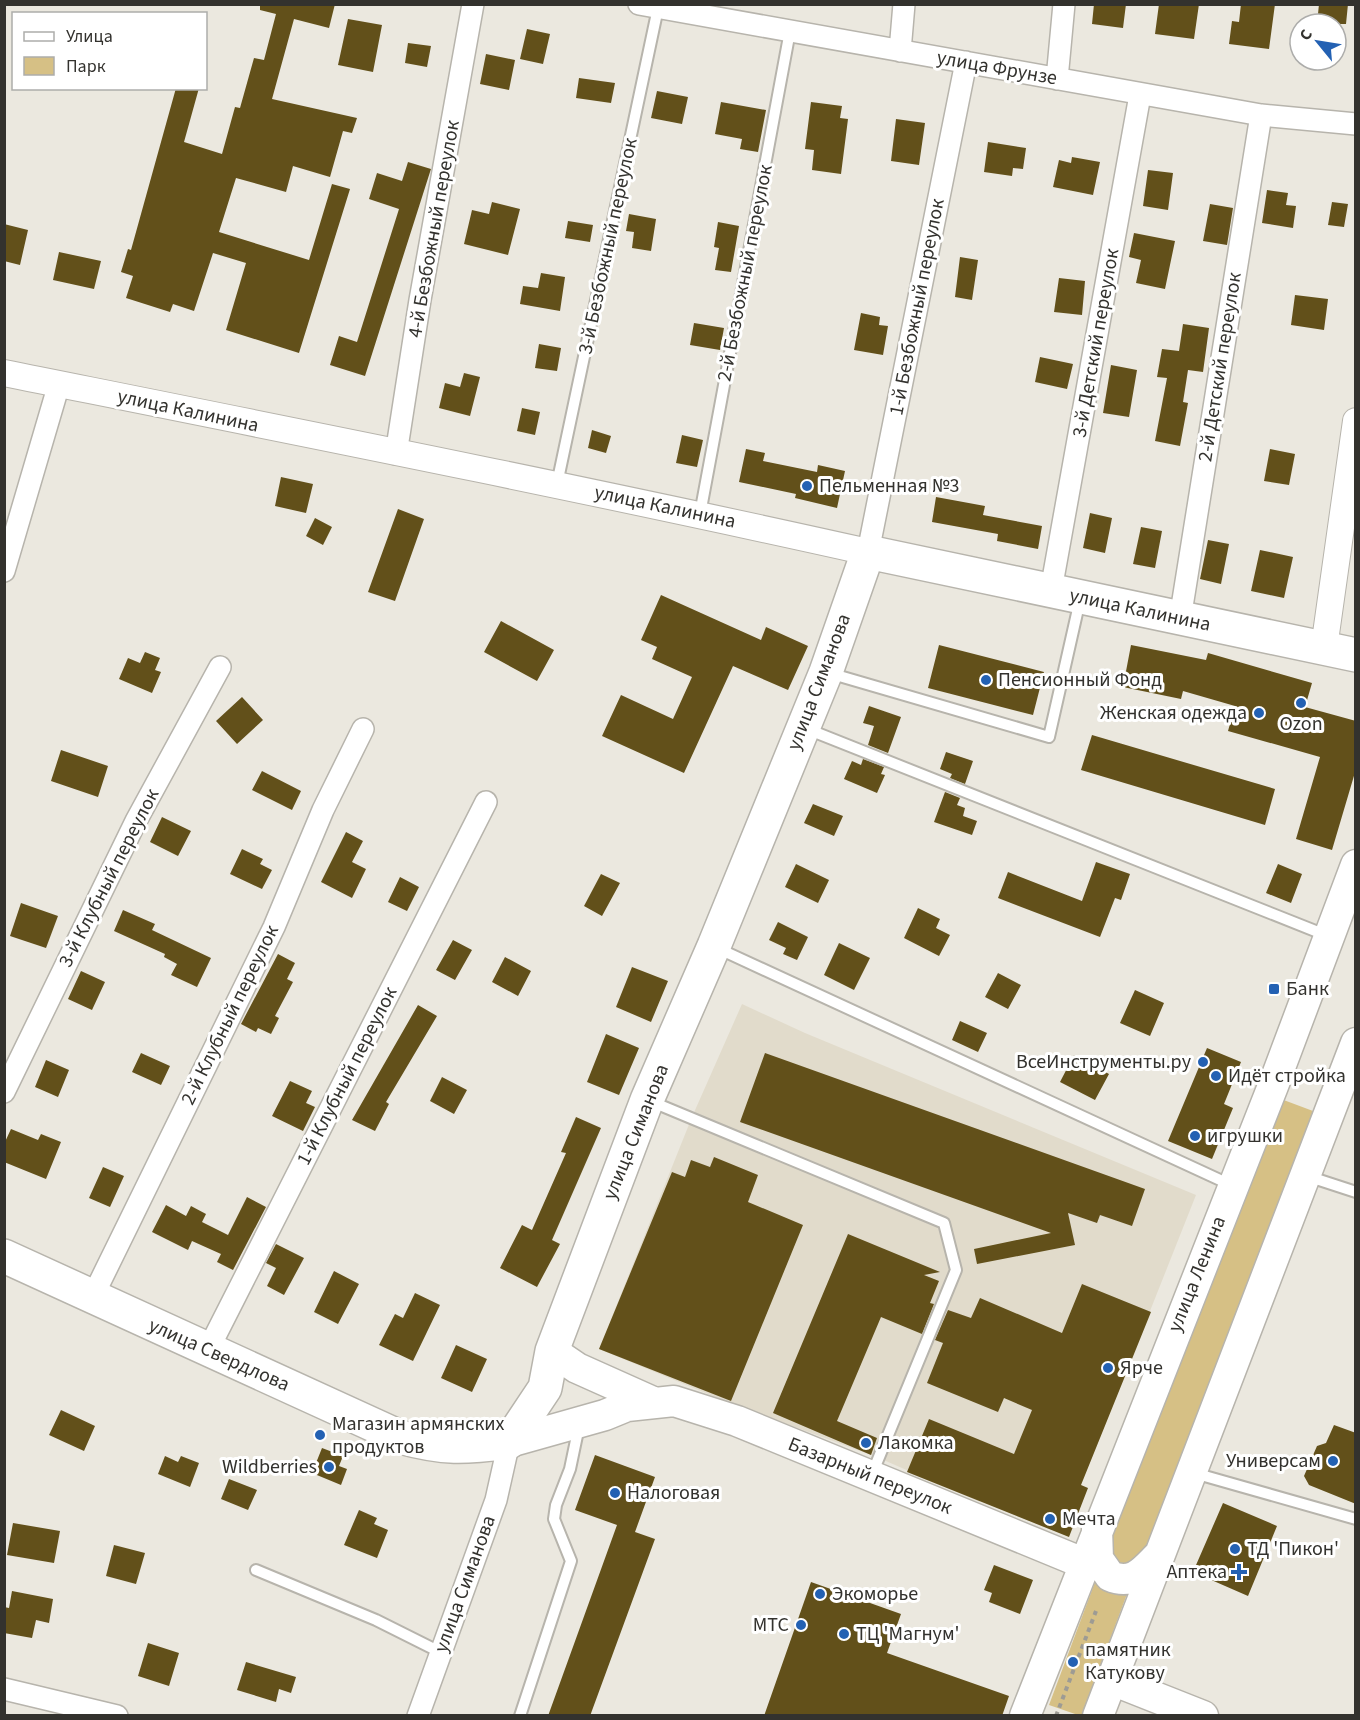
<svg xmlns="http://www.w3.org/2000/svg" width="1360" height="1720" viewBox="0 0 1360 1720" font-family="'Source Sans 3',sans-serif">
  <style>
    .built { fill: #e1dbcb }
    .green { fill: #d6c085 }
    .building { fill: #62501a }
    .lines { fill: none; stroke-linecap: round; stroke-linejoin: round }
    .service-casing { stroke: #b7b4ac; stroke-width: 14 }
    .minor-casing { stroke: #b7b4ac; stroke-width: 24 }
    .tertiary-casing { stroke: #b7b4ac; stroke-width: 28 }
    .secondary-casing { stroke: #b7b4ac; stroke-width: 33 }
    .primary-casing { stroke: #b7b4ac; stroke-width: 36 }
    .path { stroke: #9d9b94; stroke-width: 4; stroke-dasharray: 4.5 4.5; stroke-linecap: butt }
    .service { stroke: #fff; stroke-width: 10 }
    .minor { stroke: #fff; stroke-width: 21 }
    .tertiary { stroke: #fff; stroke-width: 26 }
    .secondary { stroke: #fff; stroke-width: 30 }
    .primary { stroke: #fff; stroke-width: 33 }
    .poi-dot { fill: #2361b3; stroke: #fff; stroke-width: 2 }
    .labels { text-anchor: middle; dominant-baseline: central; stroke-width: 6; stroke-linejoin: round; paint-order: stroke }
    .street-label { font-size: 20px; fill: #33322e; stroke: #fff }
    .poi-label { font-size: 20px; fill: #33322e; stroke: #fff; text-anchor: start }
  </style>
  <rect width="100%" height="100%" fill="#ebe8df"/>
  <path class="built" d="M742,1004L805,1033L1196,1195L1083,1480L1001,1449L980,1502L879,1458L730,1403L599,1349L692,1117Z"/>
  <path class="green" d="M1281,1099L1313,1111L1141,1561L1120,1573L1106,1548Z
    M1095,1582L1127,1594L1082,1715H1078L1049,1705Z"/>
  <path class="building" d="M260,4H335L329,28L294,19L272,99L357,118L352,133L343,131L330,177L293,166L286,192L236,178L219,232L309,260L332,184L350,189L299,353L226,330L246,263L213,253L194,311L173,304L170,312L126,298L133,276L121,272L128,249L131,250L176,88H199L184,142L222,154L235,107L240,108L254,58L264,60L276,14L260,10Z
    M1094,4H1126L1123,28L1092,24Z
    M1159,4H1199L1194,39L1155,34Z
    M1241,4H1275L1269,49L1229,44L1232,21L1239,22Z
    M1319,4H1348L1346,24H1317Z
    M348,19L382,25L373,72L338,65Z
    M527,29L550,34L543,64L520,59Z
    M408,43L431,46L427,67L405,63Z
    M486,54L515,60L509,90L480,84Z
    M579,78L615,83L611,103L576,98Z
    M657,91L688,97L682,124L651,118Z
    M721,102L766,110L758,152L740,149L742,139L715,134Z
    M811,102L842,106L840,118L848,119L841,174L812,170L814,150L805,149Z
    M896,119L925,123L919,165L891,161Z
    M988,142L1026,148L1023,169L1013,168L1012,176L984,172Z
    M1072,157L1100,162L1093,195L1053,187L1059,160L1071,163Z
    M408,162L431,169L430,172L365,376L330,365L339,336L357,342L399,209L369,199L377,173L402,181Z
    M1148,170L1173,173L1168,210L1143,206Z
    M1267,190L1288,193L1286,205L1296,206L1293,228L1262,223Z
    M492,202L520,209L508,255L464,244L472,210L489,214Z
    M1332,202L1348,204L1344,227L1328,225Z
    M1210,204L1233,208L1227,245L1203,241Z
    M629,214L656,219L651,251L632,248L634,232L626,231Z
    M568,221L593,225L590,242L565,238Z
    M718,222L739,226L731,272L715,270L719,248L714,247Z
    M4,224L28,230L20,265L4,261Z
    M1134,233L1175,241L1165,289L1136,283L1141,260L1129,257Z
    M59,252L101,261L94,289L53,280Z
    M960,257L978,260L972,300L955,297Z
    M541,273L565,277L560,311L520,304L523,286L538,288Z
    M1059,278L1085,281L1082,315L1054,312Z
    M1295,295L1328,299L1324,330L1291,325Z
    M861,313L880,317L879,325L888,326L883,355L854,350Z
    M694,323L724,328L720,350L690,345Z
    M1183,324L1209,328L1203,372L1188,370L1183,402L1188,403L1180,446L1155,441L1167,378L1157,377L1162,349L1179,351Z
    M539,344L561,348L557,371L535,368Z
    M1040,357L1073,364L1067,389L1035,382Z
    M1111,365L1137,370L1129,417L1103,413Z
    M464,373L480,377L470,416L439,408L445,383L460,387Z
    M522,408L540,412L535,435L517,431Z
    M592,430L611,436L606,453L588,448Z
    M682,435L703,440L697,467L676,463Z
    M746,449L765,453L763,461L817,472L818,465L845,471L837,508L795,498L796,494L739,482Z
    M1270,449L1295,454L1289,485L1264,481Z
    M281,477L313,484L306,513L275,506Z
    M936,497L985,506L983,515L1042,526L1038,549L997,541L998,534L932,522Z
    M398,509L424,519L395,601L368,592Z
    M1090,513L1112,518L1105,553L1083,548Z
    M315,518L332,527L323,545L306,536Z
    M1141,527L1162,531L1155,568L1133,564Z
    M1208,540L1229,544L1221,584L1200,579Z
    M1260,550L1293,557L1284,598L1251,591Z
    M661,595L761,640L766,627L808,646L788,690L733,666L684,773L602,736L621,695L673,719L692,677L652,659L657,647L641,640Z
    M501,621L554,650L537,681L484,652Z
    M939,645L1044,672L1033,715L928,688Z
    M1131,645L1206,660L1208,653L1312,683L1305,707L1356,721V769L1332,850L1296,839L1320,757L1228,731L1235,706L1183,691L1181,699L1123,687Z
    M145,652L160,658L155,670L161,672L152,693L119,679L128,658L140,663Z
    M242,697L263,720L237,744L216,721Z
    M869,706L901,717L888,753L868,745L874,726L863,723Z
    M1092,735L1275,789L1265,825L1081,770Z
    M61,750L108,766L98,797L51,781Z
    M946,752L973,761L965,784L950,778L952,774L940,769Z
    M863,759L884,767L881,774L885,775L877,793L844,779L852,761L861,765Z
    M262,771L301,791L292,810L252,790Z
    M945,792L960,798L957,805L965,808L963,816L977,821L972,835L934,822Z
    M813,804L843,816L834,836L804,823Z
    M162,817L191,831L178,856L150,842Z
    M346,832L363,841L352,862L366,869L352,898L321,882Z
    M242,849L263,859L260,864L272,870L262,889L230,874Z
    M1096,862L1130,874L1121,900L1115,898L1100,937L998,898L1008,872L1082,901Z
    M796,864L829,880L818,903L785,887Z
    M1278,864L1302,874L1291,903L1266,893Z
    M601,874L620,883L602,916L584,906Z
    M400,877L419,887L407,911L388,902Z
    M21,903L58,916L46,948L10,936Z
    M918,908L940,919L936,928L950,935L939,956L904,938Z
    M123,910L155,924L152,930L211,958L197,987L171,975L177,964L164,957L165,954L114,931Z
    M778,922L808,937L797,960L783,954L786,948L769,940Z
    M453,940L472,950L455,980L436,970Z
    M839,943L870,958L854,990L824,975Z
    M278,954L295,963L287,979L293,982L275,1016L279,1018L271,1034L258,1028L256,1032L241,1024Z
    M505,957L531,971L518,996L492,982Z
    M632,967L668,981L651,1022L616,1007Z
    M81,971L105,982L92,1010L68,999Z
    M998,973L1021,985L1008,1009L985,997Z
    M1135,990L1164,1003L1150,1036L1120,1023Z
    M418,1005L437,1016L386,1102L389,1104L375,1131L352,1120Z
    M960,1021L987,1033L978,1052L952,1040Z
    M606,1034L639,1048L619,1095L587,1082Z
    M1207,1048L1241,1062L1224,1104L1233,1108L1212,1159L1168,1141Z
    M141,1053L170,1066L161,1085L132,1072Z
    M765,1053L1145,1189L1132,1226L1100,1215L1097,1223L1068,1213L1075,1245L977,1264L974,1249L1051,1233L740,1122Z
    M1074,1055L1109,1074L1095,1100L1060,1082Z
    M46,1060L69,1070L58,1097L35,1087Z
    M442,1077L467,1090L454,1114L430,1101Z
    M290,1081L312,1091L306,1103L315,1107L303,1131L272,1116Z
    M576,1117L601,1128L552,1240L560,1244L537,1287L500,1268L522,1225L532,1230L566,1153L561,1152Z
    M11,1129L38,1140L41,1134L61,1142L46,1179L4,1162V1144Z
    M714,1157L758,1175L748,1202L803,1225L731,1401L599,1349L672,1172L685,1177L691,1160L710,1167Z
    M103,1167L124,1176L110,1207L89,1198Z
    M247,1197L266,1207L233,1270L217,1262L221,1254L192,1241L188,1250L152,1232L166,1205L186,1216L191,1206L206,1214L202,1222L228,1235Z
    M848,1234L940,1272L924,1275L939,1281L930,1303L934,1304L922,1334L881,1317L837,1421L877,1438L871,1455L773,1413Z
    M276,1244L304,1258L284,1295L267,1286L276,1268L266,1263Z
    M334,1271L359,1284L338,1324L314,1312Z
    M1082,1284L1151,1312L1081,1485L1088,1488L1069,1537L907,1472L929,1419L1014,1454L1032,1410L1004,1398L998,1412L927,1383L943,1343L935,1340L948,1310L971,1318L980,1298L1062,1333Z
    M415,1293L440,1305L413,1361L379,1345L395,1314L403,1318Z
    M456,1345L487,1359L472,1392L441,1378Z
    M61,1410L95,1426L84,1451L49,1435Z
    M1334,1425L1356,1433V1504L1309,1485L1304,1476L1317,1446L1326,1443Z
    M322,1448L343,1456L339,1466L347,1469L341,1485L312,1473Z
    M595,1455L655,1477L635,1532L655,1539L590,1716H548L617,1525L575,1510Z
    M165,1456L178,1462L181,1456L199,1463L190,1487L158,1474Z
    M229,1479L257,1490L248,1510L221,1499Z
    M1223,1503L1277,1526L1248,1596L1193,1572Z
    M359,1510L377,1518L374,1524L388,1530L377,1558L344,1545Z
    M13,1523L60,1531L54,1563L7,1555Z
    M114,1545L145,1553L136,1584L106,1576Z
    M994,1565L1033,1580L1020,1614L989,1602L992,1593L984,1590Z
    M811,1582L901,1614L887,1653L1009,1696L1002,1716H764Z
    M12,1591L53,1599L49,1623L36,1620L32,1638L4,1633V1607L9,1608Z
    M148,1643L179,1653L169,1686L138,1676Z
    M246,1662L296,1677L291,1693L279,1689L276,1702L237,1690Z"/>
  <g class="lines">
    <defs>
      <path id="service" d="M557,484L658,8
        M700,514L790,31
        M829,673L1049,737L1080,600
        M807,729L1328,936
        M717,948L1231,1185
        M650,1101L944,1223L956,1270L872,1474
        M1307,1176L1356,1192
        M1194,1473L1356,1519
        M256,1570L376,1620L440,1652
        M520,1716L571,1561L554,1519L556,1505L570,1469L579,1426"/>
      <path id="minor" d="M639,4L1261,115L1356,124
        M900,51L904,4
        M1057,79L1064,4
        M396,454L420,300L473,4
        M868,552L966,62
        M4,571L59,384
        M1051,590L1140,95
        M1180,619L1261,115
        M4,1092L136,821L220,667
        M92,1298L274,927L323,810L363,729
        M208,1350L486,802
        M4,1689L117,1716
        M418,1716L496,1500L509,1442"/>
      <path id="tertiary" d="M4,373C293,431 581,488 868,552
        M1324,648L1356,421"/>
      <path id="secondary" d="M552,1351L577,1368L653,1402
        M509,1442L605,1415L627,1406L674,1401L737,1421L1083,1563
        M1097,1529L1098,1559L1110,1576C1133,1586 1144,1570 1159,1555
        M1112,1680L1203,1716
        M1025,1716L1273,1086L1356,865
        M1098,1716L1356,1043"/>
      <path id="primary" d="M4,1256L400,1437C444,1449 464,1448 509,1442L545,1388L552,1351L647,1100L714,946L826,672L868,552L1356,655"/>
    </defs>
    <use href="#service" class="service-casing"/>
    <use href="#minor" class="minor-casing"/>
    <use href="#tertiary" class="tertiary-casing"/>
    <use href="#secondary" class="secondary-casing"/>
    <use href="#primary" class="primary-casing"/>
    <path class="path" d="M1056,1716L1096,1611"/>
    <use href="#service" class="service"/>
    <use href="#minor" class="minor"/>
    <use href="#tertiary" class="tertiary"/>
    <use href="#secondary" class="secondary"/>
    <use href="#primary" class="primary"/>
  </g>
  <g class="poi-dot">
    <circle cx="807" cy="486" r="6"/>
    <circle cx="986" cy="680" r="6"/>
    <circle cx="1301" cy="703" r="6"/>
    <circle cx="1259" cy="713" r="6"/>
    <rect x="1268" y="983" width="12" height="12" rx="3"/>
    <circle cx="1203" cy="1062" r="6"/>
    <circle cx="1216" cy="1076" r="6"/>
    <circle cx="1195" cy="1136" r="6"/>
    <circle cx="1108" cy="1368" r="6"/>
    <circle cx="320" cy="1435" r="6"/>
    <circle cx="866" cy="1443" r="6"/>
    <circle cx="1333" cy="1461" r="6"/>
    <circle cx="329" cy="1467" r="6"/>
    <circle cx="615" cy="1493" r="6"/>
    <circle cx="1050" cy="1519" r="6"/>
    <circle cx="1235" cy="1549" r="6"/>
    <path d="M1236 1563h6v6h6v6h-6v6h-6v-6h-6v-6h6z"/>
    <circle cx="820" cy="1594" r="6"/>
    <circle cx="801" cy="1625" r="6"/>
    <circle cx="844" cy="1634" r="6"/>
    <circle cx="1073" cy="1662" r="6"/>
  </g>
  <g class="labels">
    <g class="street-label">
      <text transform="translate(997 68) rotate(10)">улица Фрунзе</text>
      <text transform="translate(434 229) rotate(-80)">4-й Безбожный переулок</text>
      <text transform="translate(608 246) rotate(-78)">3-й Безбожный переулок</text>
      <text transform="translate(745 273) rotate(-79)">2-й Безбожный переулок</text>
      <text transform="translate(917 307) rotate(-79)">1-й Безбожный переулок</text>
      <text transform="translate(1096 343) rotate(-80)">3-й Детский переулок</text>
      <text transform="translate(1220 367) rotate(-81)">2-й Детский переулок</text>
      <text transform="translate(188 411) rotate(12)">улица Калинина</text>
      <text transform="translate(665 507) rotate(12)">улица Калинина</text>
      <text transform="translate(1140 610) rotate(12)">улица Калинина</text>
      <text transform="translate(819 682) rotate(-69)">улица Симанова</text>
      <text transform="translate(109 878) rotate(-63)">3-й Клубный переулок</text>
      <text transform="translate(230 1015) rotate(-64)">2-й Клубный переулок</text>
      <text transform="translate(347 1076) rotate(-63)">1-й Клубный переулок</text>
      <text transform="translate(636 1132) rotate(-68)">улица Симанова</text>
      <text transform="translate(1197 1274) rotate(-68)">улица Ленина</text>
      <text transform="translate(219 1355) rotate(24)">улица Свердлова</text>
      <text transform="translate(870 1476) rotate(22)">Базарный переулок</text>
      <text transform="translate(465 1584) rotate(-70)">улица Симанова</text>
    </g>
    <g class="poi-label">
      <text x="819" y="486">Пельменная №3</text>
      <text x="998" y="680">Пенсионный Фонд</text>
      <text x="1247" y="713" text-anchor="end">Женская одежда</text>
      <text x="1301" y="724" text-anchor="middle">Ozon</text>
      <text x="1286" y="989">Банк</text>
      <text x="1191" y="1062" text-anchor="end">ВсеИнструменты.ру</text>
      <text x="1228" y="1076">Идёт стройка</text>
      <text x="1207" y="1136">игрушки</text>
      <text x="1120" y="1368">Ярче</text>
      <text x="332" y="1424">Магазин армянских<tspan x="332" dy="23">продуктов</tspan></text>
      <text x="878" y="1443">Лакомка</text>
      <text x="1321" y="1461" text-anchor="end">Универсам</text>
      <text x="317" y="1467" text-anchor="end">Wildberries</text>
      <text x="627" y="1493">Налоговая</text>
      <text x="1062" y="1519">Мечта</text>
      <text x="1247" y="1549">ТД 'Пикон'</text>
      <text x="1227" y="1572" text-anchor="end">Аптека</text>
      <text x="832" y="1594">Экоморье</text>
      <text x="789" y="1625" text-anchor="end">МТС</text>
      <text x="856" y="1634">ТЦ 'Магнум'</text>
      <text x="1085" y="1650">памятник<tspan x="1085" dy="23">Катукову</tspan></text>
    </g>
  </g>
  <rect width="1360" height="1720" fill="none" stroke="#33322e" stroke-width="12"/>
  <rect x="12" y="12" width="195" height="78" fill="#ffffff" stroke="#adadab" stroke-width="1.5"/>
  <rect x="24" y="32" width="30" height="9" fill="#ffffff" stroke="#adadab" stroke-width="1.5"/>
  <text x="66" y="42" font-size="18" fill="#33322e">Улица</text>
  <rect x="24" y="57" width="30" height="18" fill="#d6c085" stroke="#adadab" stroke-width="1.5"/>
  <text x="66" y="72" font-size="18" fill="#33322e">Парк</text>
  <g transform="translate(1318 42) rotate(300)"><circle r="28" fill="#ffffff" stroke="#adadab" stroke-width="1.5"/>
  <path d="M0-4.5L10 22L0 15L-10 22Z" fill="#2361b3"/>
  <text y="-9" font-size="16" font-weight="bold" text-anchor="middle" fill="#33322e">С</text>
  </g>
</svg>
